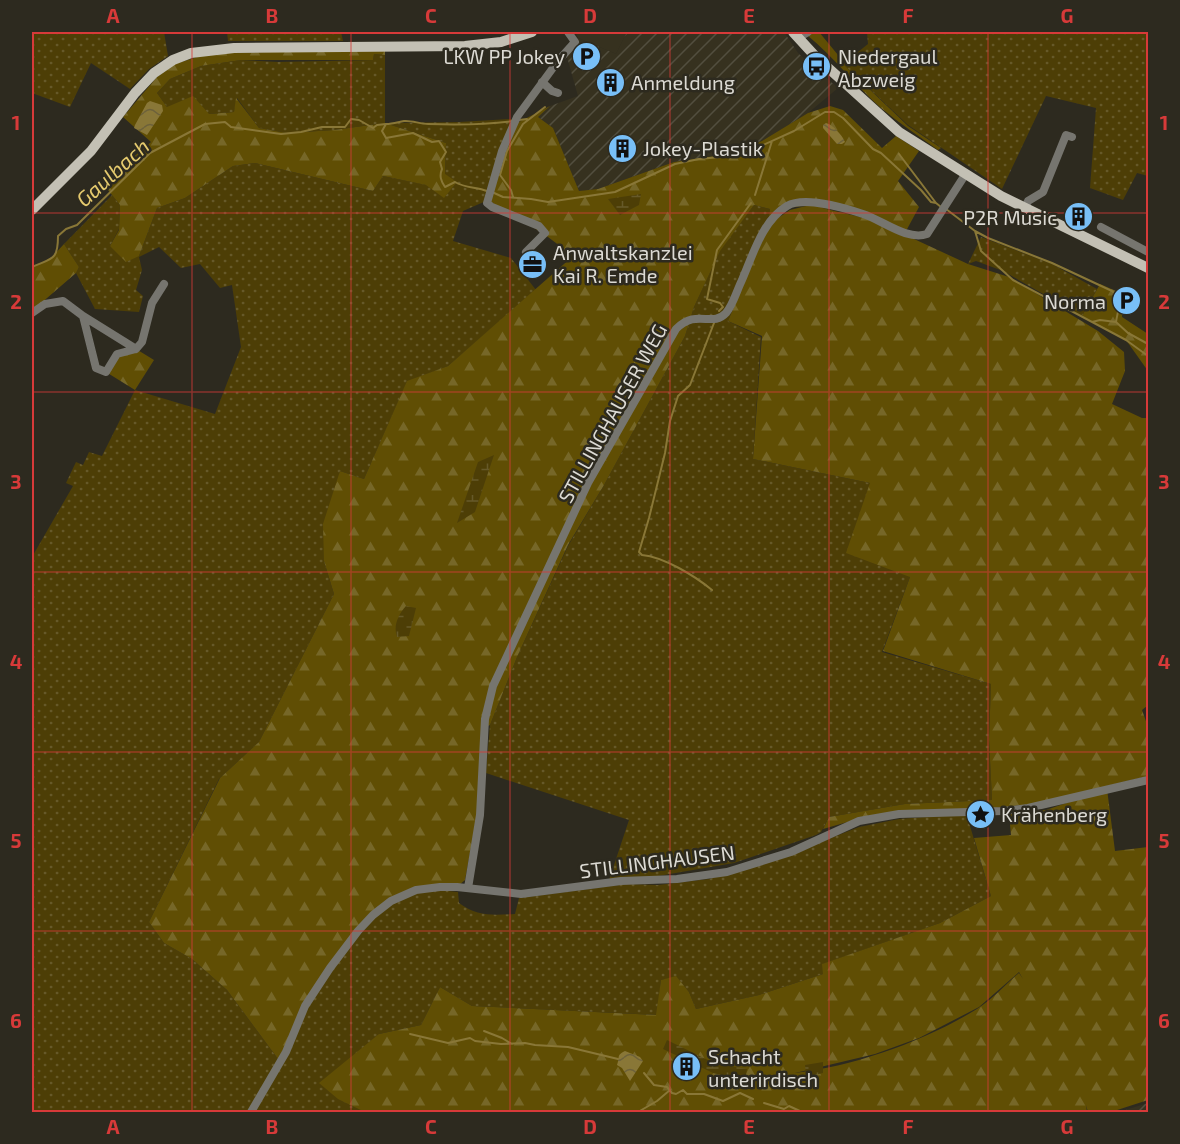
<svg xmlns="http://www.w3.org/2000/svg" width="1180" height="1144" viewBox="0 0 1180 1144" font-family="'Exo 2',sans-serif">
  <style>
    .built { fill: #36311f }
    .industrial { fill: url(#industrial-furrows) }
    .green { fill: url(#green-dots) }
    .forest { fill: url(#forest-firs); fill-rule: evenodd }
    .wetland { fill: url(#wetland-marsh) }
    .water { fill: url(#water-waves) }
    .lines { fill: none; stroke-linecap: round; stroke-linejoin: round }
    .stream { stroke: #897737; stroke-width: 2 }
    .minor { stroke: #76756f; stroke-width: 8 }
    .major { stroke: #c3c0b4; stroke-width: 10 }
    .grid { fill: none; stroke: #d73a39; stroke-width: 1.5; stroke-opacity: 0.55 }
    .labels { text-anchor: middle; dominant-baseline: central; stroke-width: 5; stroke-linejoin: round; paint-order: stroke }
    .poi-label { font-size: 20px; fill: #dcdad3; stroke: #2d2a1f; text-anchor: start }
    .street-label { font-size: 20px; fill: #dcdad3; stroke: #2d2a1f }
    .water-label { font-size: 21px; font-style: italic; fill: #e5ca6e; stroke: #2d2a1f }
    .neatline { fill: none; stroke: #d73a39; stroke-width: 2 }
    .grid-label { font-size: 20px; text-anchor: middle; font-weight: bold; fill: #d73a39 }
  </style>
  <defs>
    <pattern id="industrial-furrows" width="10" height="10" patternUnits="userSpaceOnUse" patternTransform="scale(1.5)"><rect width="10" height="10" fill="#36311f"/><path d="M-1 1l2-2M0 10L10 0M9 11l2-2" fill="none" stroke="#524e3f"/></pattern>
    <pattern id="green-dots" width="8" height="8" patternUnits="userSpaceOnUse" patternTransform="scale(1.5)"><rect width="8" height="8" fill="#4d3e06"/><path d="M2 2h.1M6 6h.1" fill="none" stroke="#665929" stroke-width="1.8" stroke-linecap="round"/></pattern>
    <pattern id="forest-firs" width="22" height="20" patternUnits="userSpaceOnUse" patternTransform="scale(1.5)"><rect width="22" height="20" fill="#604e04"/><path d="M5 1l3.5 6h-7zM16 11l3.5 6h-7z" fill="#766728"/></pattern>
    <pattern id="wetland-marsh" width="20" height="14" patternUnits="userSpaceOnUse" patternTransform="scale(1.5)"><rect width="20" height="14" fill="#4d3e06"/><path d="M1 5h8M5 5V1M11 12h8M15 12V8" fill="none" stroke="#665929"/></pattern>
    <pattern id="water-waves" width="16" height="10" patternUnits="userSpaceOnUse" patternTransform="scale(1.5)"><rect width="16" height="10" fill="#897737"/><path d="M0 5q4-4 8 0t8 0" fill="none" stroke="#6d613a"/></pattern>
  </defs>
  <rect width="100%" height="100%" fill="#2d2a1f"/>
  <path class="built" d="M575,32H627L616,54L578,38Z"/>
  <path class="industrial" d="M627,32H784L798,53L838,88L808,113L762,141L729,154L674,162L598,189L579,191L553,128L538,117L550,106L578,96L567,57L578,38L616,54Z
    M1148,1103V1112H1119Z"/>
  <path class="green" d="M32,32H164L168,56L149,69L130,89L91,63L70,107L32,93Z
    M227,32H341L343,41H228Z
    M867,32H1148V176L1137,173L1123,200L1090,188L1096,108L1046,96L1002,189L908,125L843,64L868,44Z
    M374,54L385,55V123L459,122L512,119L486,201L463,211L453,241L511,258L536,290L448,366L407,382L364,479L340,471L324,561L334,594L259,742L219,779L149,922L164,943L192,959L227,990L278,1059L248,1112H34L32,1108V557L73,486L66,483L76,462L83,465L89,452L102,456L135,390L215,414L241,347L232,285L220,288L200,264L181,268L159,247L139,257L142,270L136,290L143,296L139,312L95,309L76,273L79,267L64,244L112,195L120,205L119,229L110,246L139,256L157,208L185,198L233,166L255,163L373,191L383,176L427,185L444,197L457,182L445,175L446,143L385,123L334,130L287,133L259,128L237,98L234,112L209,114L167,107L157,93L170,79L201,66L241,60L278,62L373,60Z
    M754,205L770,209L768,223L728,321L761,337L753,459L870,483L910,577L882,652L991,684L989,739L992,800L905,804L829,817L821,832L816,835L734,863L658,876L609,880L629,820L486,773L490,725L517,657L568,546L604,485L685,336L694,307L720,250Z
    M981,237L1052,264L1097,289L1082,316L1003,271L976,261L968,264Z
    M954,815L967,816L991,896L940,923L823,964V974L759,995L696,1009L689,992L676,977L661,980L657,1015L472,1006L440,987L421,1025L379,1034L362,1110L365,1112H254L309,1006L332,968L376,916L392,904L417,893L439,890L458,892L459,903C478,917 493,915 515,914L519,898L627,884L658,885L709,879L772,861L859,827L899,819Z"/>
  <path class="forest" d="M814,32H819L838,55L843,64L908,126L941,148L938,150C919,136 899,123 881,108C855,85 834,57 807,35Z
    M385,50V55L374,54L373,60H241L201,66L170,79L157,93L167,107L193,96L209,114L234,112L236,98L259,128L287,133L334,130L385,123L446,143L445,174L457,182L444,198L426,185L383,176L373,191L255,163L233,166L185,198L157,208L139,256L126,262L110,246L119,230L120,205L108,190L118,170L151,142L123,117L157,77L175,64L210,53Z
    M550,106L538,117L553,128L579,191L598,189L674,162L729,154L762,141L808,113L830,106L843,110L882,148L896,136L919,151L898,181L919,207L906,231L857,212L822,208L873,220L968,264L1009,277L1098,331L1124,352L1125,371L1112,404L1142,418H1148V705L1142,710L1148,727V776L1032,804L988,809L872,815L823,829L829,817L905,804L992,800L989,739L991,684L883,651L910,577L846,553L870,483L753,459L762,336L728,321L769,224L790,210L806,206L792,207L768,223L770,209L754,205L720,251L694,307L685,336L604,485L568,545L517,657L490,725L481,730L477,815L465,880L459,885L414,887L354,930L278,1059L227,990L192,959L164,943L149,922L220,778L259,742L334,594L324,561L323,524L340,471L364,479L407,381L448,366L572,257C547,232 519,221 490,201L504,151L517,123Z
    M64,244L79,267L76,273L32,311V268L52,257Z
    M1100,284L1123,294L1122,317L1148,334V371L1126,340L1082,316Z
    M136,349L154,360L135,390L106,372L117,354Z
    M1107,789L1115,851L1148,847V1100L1111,1112H1088L1086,1105L1087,1112H365L338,1099L319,1083L379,1034L421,1025L440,987L472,1006L656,1015L661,980L676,976L689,992L696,1009L759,995L823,974L822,964L940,923L991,896L974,838L1011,835L1009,814L1046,810ZM1019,972L1023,979L1019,973C1005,985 992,1000 977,1009C925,1041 855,1066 795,1073L875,1054L919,1038L979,1007Z"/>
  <path class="wetland" d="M641,194L639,205L620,215L608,199Z
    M494,455L475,512L457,523L478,462Z
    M406,606L416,608L409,636L397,637C393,626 398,615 406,606Z
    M667,1040L714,1063L747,1069L745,1081L713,1073L663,1049Z
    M823,1062V1073L810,1076L806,1074L805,1065Z"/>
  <path class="water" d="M150,101L162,105L163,111L147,135L134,128L135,125L147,103Z
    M826,123C833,125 842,135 845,142L842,144H837L823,128V125Z
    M625,1051L640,1057L643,1061L630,1081L622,1068L617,1065C620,1058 616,1055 625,1051Z"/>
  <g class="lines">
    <path class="stream" d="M519,120L527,119
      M386,124C393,124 398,122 404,121C411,120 420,124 428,124C457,125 484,125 513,121
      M899,154L936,203
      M492,192L503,197L531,199L548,202L615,192L675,164L699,159L741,155L794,131L825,112H834L843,118L873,149L881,153L921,190L931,202L936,203L941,207
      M755,195L772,141
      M513,197L511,190L500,175L507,151L523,124L545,107
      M946,209L975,231L981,251L1013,280L1126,340L1148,356
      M975,231L988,238L1052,263L1112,291C1123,300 1118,309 1116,322L1128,333L1148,344
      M32,267C52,258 58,261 58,236L66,229L77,225L150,153L205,124L225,122L231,127L281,134L301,132L322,127H345L351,119L359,120L373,128L377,125L386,124L382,131L386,138L413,133L432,142L439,141L446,152L440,162L442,169C439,176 441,181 445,187L455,182C465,188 476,187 487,191
      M719,311L723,307L720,303L707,299L717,250L751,203
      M1092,322L1100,320L1116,322
      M712,590C695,576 664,557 642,555L639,552L649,518L665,453L670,421L678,396L690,385L714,323
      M484,1031L502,1038L512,1044
      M410,1034L448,1043L470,1038L475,1041L501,1044L525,1043L535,1045L568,1047L618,1059
      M644,1073L654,1085L667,1087L672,1093L676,1094L683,1090L687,1094H704L723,1101L740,1093L753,1099
      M764,1103L784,1109L789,1106L802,1112
      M638,1112L657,1101L670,1090"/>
    <path class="minor" d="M798,38L808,32
      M542,82L552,91L558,93
      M1025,208L1028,201L1043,192L1066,135L1072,137
      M1101,227L1148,252
      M526,252L545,233L539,226L492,207L487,203L502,151L517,117L558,61L575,42L568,32
      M32,313L45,304L63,301L83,316L96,368L106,372L117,354L136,349L142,342L152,303L164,284
      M83,316L136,349
      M468,888L480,815L485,719L493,686L588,483L676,329C697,308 712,328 726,313C733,305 737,290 742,280C753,255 762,221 787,206C804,196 845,208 863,214C882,220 907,241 927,234L965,175
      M251,1112L286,1052L305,1006L330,968L358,931L373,915L391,901L416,890L440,887H457L521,894L621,881L677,879L727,872L791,852L859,821L899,814L1003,811L1028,808L1148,780"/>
    <path class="major" d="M793,32L815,56L899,132L1001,196L1148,268
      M32,210L91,151L135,93L154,73L173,60L191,53L234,48L465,46L501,42L532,32"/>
  </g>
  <path class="grid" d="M192,32V1112M351,32V1112M510,32V1112M670,32V1112M829,32V1112M988,32V1112M32,213H1148M32,392H1148M32,572H1148M32,752H1148M32,931H1148"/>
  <defs>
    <symbol id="parking-disc" viewBox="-11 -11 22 22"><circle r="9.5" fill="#78bff7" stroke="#2d2a1f"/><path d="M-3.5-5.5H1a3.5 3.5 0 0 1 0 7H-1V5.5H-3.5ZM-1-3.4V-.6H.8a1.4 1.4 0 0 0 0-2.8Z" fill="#111"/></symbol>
    <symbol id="bus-disc" viewBox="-11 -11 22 22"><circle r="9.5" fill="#78bff7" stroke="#2d2a1f"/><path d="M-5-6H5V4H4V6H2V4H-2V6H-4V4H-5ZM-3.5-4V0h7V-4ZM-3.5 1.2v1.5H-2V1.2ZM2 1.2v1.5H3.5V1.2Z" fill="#111"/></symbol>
    <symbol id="building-disc" viewBox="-11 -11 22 22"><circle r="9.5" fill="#78bff7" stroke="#2d2a1f"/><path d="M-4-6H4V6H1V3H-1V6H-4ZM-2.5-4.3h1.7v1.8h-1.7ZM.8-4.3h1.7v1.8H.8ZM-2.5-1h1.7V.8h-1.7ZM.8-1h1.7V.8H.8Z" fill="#111"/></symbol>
    <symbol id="office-disc" viewBox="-11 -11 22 22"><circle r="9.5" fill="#78bff7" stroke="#2d2a1f"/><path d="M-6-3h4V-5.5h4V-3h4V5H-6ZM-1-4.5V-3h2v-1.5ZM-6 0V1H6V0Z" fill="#111"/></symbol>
    <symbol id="sight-disc" viewBox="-11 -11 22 22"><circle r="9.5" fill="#78bff7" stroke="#2d2a1f"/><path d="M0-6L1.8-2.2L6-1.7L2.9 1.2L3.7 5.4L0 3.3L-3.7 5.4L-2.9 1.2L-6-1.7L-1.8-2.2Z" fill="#111"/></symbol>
  </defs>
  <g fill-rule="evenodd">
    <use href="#parking-disc" x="570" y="40" width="33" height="33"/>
    <use href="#bus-disc" x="800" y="50" width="33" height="33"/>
    <use href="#building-disc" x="594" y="66" width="33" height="33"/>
    <use href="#building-disc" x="606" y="132" width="33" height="33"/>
    <use href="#building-disc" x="1062" y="200" width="33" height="33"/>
    <use href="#office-disc" x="516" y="248" width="33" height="33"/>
    <use href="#parking-disc" x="1110" y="284" width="33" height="33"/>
    <use href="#sight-disc" x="964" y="798" width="33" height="33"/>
    <use href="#building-disc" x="670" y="1050" width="33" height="33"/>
  </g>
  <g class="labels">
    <g class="poi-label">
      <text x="565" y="56" text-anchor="end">LKW PP Jokey</text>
      <text x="838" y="56">Niedergaul<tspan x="838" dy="23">Abzweig</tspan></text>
      <text x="631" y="82">Anmeldung</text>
      <text x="643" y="148">Jokey-Plastik</text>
      <text x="1057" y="217" text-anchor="end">P2R Music</text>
      <text x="553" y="252">Anwaltskanzlei<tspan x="553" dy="23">Kai R. Emde</tspan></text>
      <text x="1106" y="301" text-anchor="end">Norma</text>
      <text x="1001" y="814">Krähenberg</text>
      <text x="708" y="1056">Schacht<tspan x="708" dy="23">unterirdisch</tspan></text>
    </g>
    <g class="street-label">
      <text transform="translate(612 413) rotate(-61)">STILLINGHAUSER WEG</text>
      <text transform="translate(657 861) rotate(-7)">STILLINGHAUSEN</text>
    </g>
    <g class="water-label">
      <text transform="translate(112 172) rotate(-42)">Gaulbach</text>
    </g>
  </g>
  <rect width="1180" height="1144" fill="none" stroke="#2d2a1f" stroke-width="66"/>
  <rect x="33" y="33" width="1114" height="1078" class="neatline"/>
  <g class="grid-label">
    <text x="113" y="23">A</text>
    <text x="272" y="23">B</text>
    <text x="431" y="23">C</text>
    <text x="590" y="23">D</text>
    <text x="749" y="23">E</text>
    <text x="908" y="23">F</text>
    <text x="1067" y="23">G</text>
    <text x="16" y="130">1</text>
    <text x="1164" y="130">1</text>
    <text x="16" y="309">2</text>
    <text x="1164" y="309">2</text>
    <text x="16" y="489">3</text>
    <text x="1164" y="489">3</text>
    <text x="16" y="669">4</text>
    <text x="1164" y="669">4</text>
    <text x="16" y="848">5</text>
    <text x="1164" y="848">5</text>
    <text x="16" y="1028">6</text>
    <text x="1164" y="1028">6</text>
    <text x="113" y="1134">A</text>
    <text x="272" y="1134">B</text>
    <text x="431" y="1134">C</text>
    <text x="590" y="1134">D</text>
    <text x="749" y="1134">E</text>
    <text x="908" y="1134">F</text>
    <text x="1067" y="1134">G</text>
  </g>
</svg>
